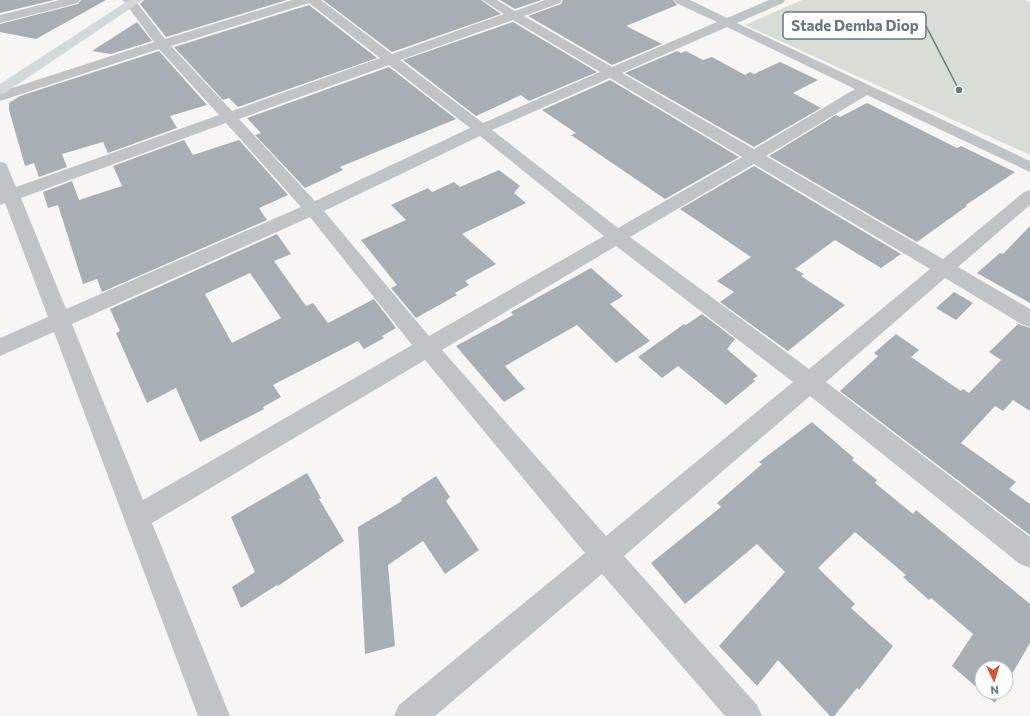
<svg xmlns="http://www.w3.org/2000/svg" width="1030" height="716" viewBox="0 0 1030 716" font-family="Commissioner,sans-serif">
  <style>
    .green { fill: #d8ddd5 }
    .building { fill: #a7afb4; fill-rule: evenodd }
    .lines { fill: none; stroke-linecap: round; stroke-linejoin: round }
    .street { fill: #c0c4c7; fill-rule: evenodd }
    .secondary { fill: #d4d9dc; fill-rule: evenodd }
    .leader { fill: none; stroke: #677883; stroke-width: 1.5 }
    .callout-dot { fill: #677883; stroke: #fff; stroke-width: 1.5 }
    .callout { fill: #fff; stroke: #677883; stroke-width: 1.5 }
    .callout-label { font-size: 15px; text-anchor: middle; font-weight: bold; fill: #677883 }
  </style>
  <rect width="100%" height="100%" fill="#f7f6f4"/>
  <path class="green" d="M802,0H1025L1030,2V155L745,25Z"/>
  <path class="building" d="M0,0H54L0,13Z
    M81,0H106L36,39L0,32V24L78,4Z
    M144,0H287L166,37L140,4Z
    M323,0H481L501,14L392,52Z
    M500,0H541L515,9Z
    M563,0H673L677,5L626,26L662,44L612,65L528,16L561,4Z
    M309,5L377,58L238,107L229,98L223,100L174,47Z
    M137,22L152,41L111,54L92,51Z
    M513,22L597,72L529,101L521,95L476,116L403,60Z
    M159,51L207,105L170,116L177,128L108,153L103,142L62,154L67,167L39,177L34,163L25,166L9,110V103L20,96Z
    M677,51L681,53L686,51L703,60L712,57L745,75L750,72L754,74L780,62L818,80L793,93L821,108L754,147L625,73Z
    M389,67L456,119L340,167L343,170L305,188L255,135L261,133L247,118Z
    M610,80L739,157L665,199L571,135L576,133L542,110Z
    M867,103L957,148L961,146L1015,172L966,205L967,206L917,242L769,156L836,115L840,117Z
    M184,140L193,155L239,140L288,195L259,208L267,220L102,292L97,279L83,284L58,205L48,208L43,192L72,181L79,200L122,186L113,166Z
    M754,166L901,254L881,268L835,240L795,269L804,274L801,276L845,305L788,351L720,302L734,292L717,281L751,257L680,209Z
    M499,170L520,186L514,193L526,203L462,234L496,264L465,281L469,285L455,293L457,295L416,318L391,288L397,285L361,240L406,220L391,205L428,188L432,192L454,182L460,187Z
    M1030,226V303L977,273L1000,253L1003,254Z
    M277,234L291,254L274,261L306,306L313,303L328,323L374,299L396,328L382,336L384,338L364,349L358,341L273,385L281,397L263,407L264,409L200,442L176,388L147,403L116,333L120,331L110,309ZM250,273L281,318L232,343L205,294Z
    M591,268L623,296L610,304L650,341L616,363L577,325L505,366L525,389L504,402L456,346L513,315L511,312Z
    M954,292L973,303L956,320L936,308Z
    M702,314L735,339L727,349L758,376L753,379L755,381L726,405L678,366L662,378L638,357L684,324L686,325Z
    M1018,324L1030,328V411L1013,400L1003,411L995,406L961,443L1016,482L1009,489L1030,504V535L840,391L878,356L874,353L896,334L919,350L911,357L961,391L963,389L969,393L1001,360L989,352Z
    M812,422L854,458L852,460L877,480L875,483L913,514L916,510L1030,604V643L1006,684V668H982V692L952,666L973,634L931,598L929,600L903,577L906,575L855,532L818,568L855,604L851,608L893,646L859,690L857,688L834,716H830L778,660L757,686L719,646L785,572L757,544L685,604L651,563L721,507L717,503L762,464L759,462Z
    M307,473L321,498L319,499L344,541L278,586L277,585L241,608L232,587L255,572L231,517Z
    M436,476L450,497L446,501L479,550L445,574L423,541L388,565L395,646L365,654L358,527L402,501L401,499Z
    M982,692H1001L995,703Z"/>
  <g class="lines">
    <path class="street" d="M60,0H80L78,3L0,23V15Z
      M123,0H135L165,39L292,0H321L392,54L504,14L482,0H497L515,11L545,0H562L560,3L524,16L612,67L717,22L676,3L674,0H690L727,18L769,0H785L783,3L737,23L1030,161V172L867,95L766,156L943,259L1024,192L1030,190V205L958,267L1030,309V327L1023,325L945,278L826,382L1030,537V568L1020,564L810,396L624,556L757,705L762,716H725L602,574L435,716H394L399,705L585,553L425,360L152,523L230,716H198L54,332L0,356V338L48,317L5,203L0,205V162L6,163L16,187L219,115L159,49L0,101V92L154,42ZM309,3L380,58L232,111L171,46ZM513,20L600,72L483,123L400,60ZM727,27L855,89L754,149L622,73ZM389,65L470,128L315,201L239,119ZM610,78L742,157L618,228L492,130ZM226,123L301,207L66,309L21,198ZM480,136L604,236L429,336L324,211ZM754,164L930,269L809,369L630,237ZM310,217L412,345L143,500L72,324ZM616,246L793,382L606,536L442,350Z"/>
    <path class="secondary" d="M129,0H143L5,93L0,94V84Z"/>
  </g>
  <path class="leader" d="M959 90L926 26"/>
  <circle class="callout-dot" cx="959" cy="90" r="4"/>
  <rect class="callout" x="783" y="12" width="143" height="27" rx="4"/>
  <g class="callout-label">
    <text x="855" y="31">Stade Demba Diop</text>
  </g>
  <g transform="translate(994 680) rotate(176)"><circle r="19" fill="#ffffff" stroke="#c2c9cd"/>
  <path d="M0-3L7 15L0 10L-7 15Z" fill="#d95032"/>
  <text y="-6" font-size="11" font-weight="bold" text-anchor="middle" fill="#677883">N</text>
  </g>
</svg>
